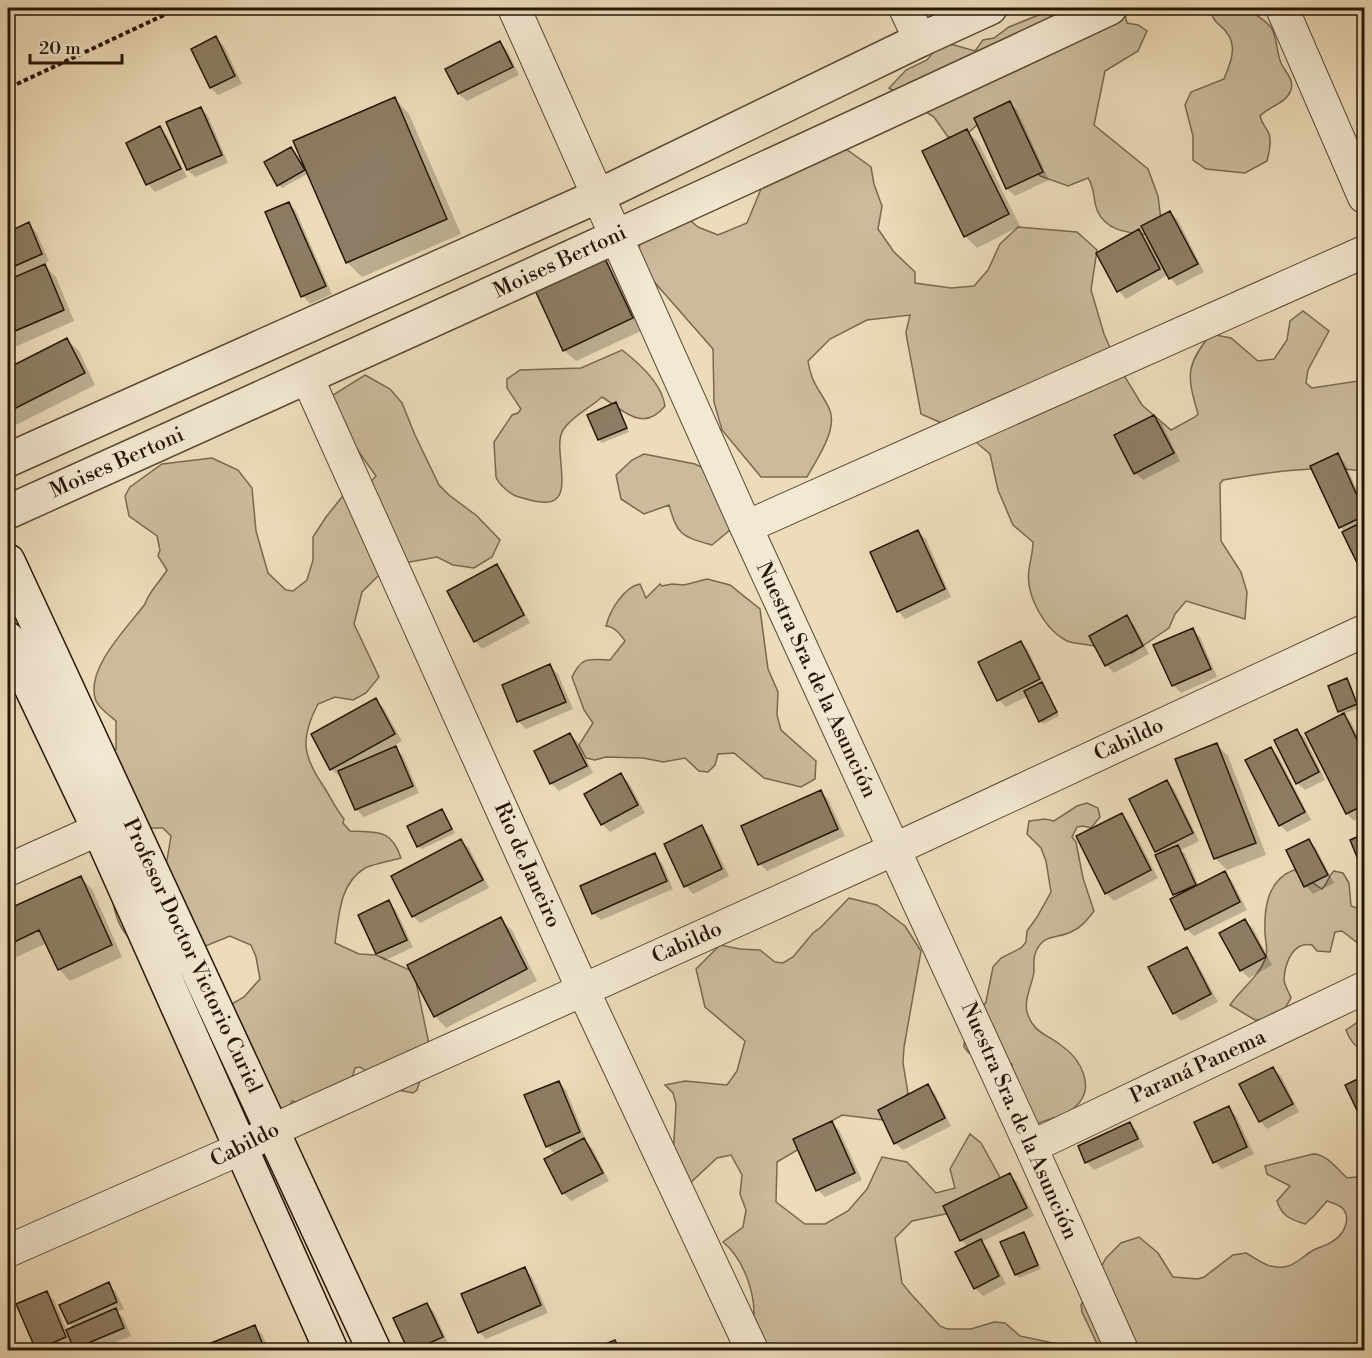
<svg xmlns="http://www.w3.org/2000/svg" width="1372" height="1358" viewBox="0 0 1372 1358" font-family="'Libre Bodoni',serif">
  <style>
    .green { fill: #cbba9b; stroke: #786850; stroke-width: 1.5 }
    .shadow { fill: #0003 }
    .building { fill: #8d7d64; stroke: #261606; stroke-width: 1.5 }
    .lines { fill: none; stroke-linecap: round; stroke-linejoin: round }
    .minor-casing { stroke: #584833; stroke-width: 34 }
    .tertiary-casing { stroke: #584833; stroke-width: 36 }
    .secondary-casing { stroke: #261606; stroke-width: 36 }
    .path { stroke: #261606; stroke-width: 4; stroke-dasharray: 4.5 3; stroke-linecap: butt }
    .minor { stroke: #f3e8d2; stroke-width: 32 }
    .tertiary { stroke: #f3e8d2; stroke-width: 33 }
    .secondary { stroke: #f3e8d2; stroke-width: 33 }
    .labels { text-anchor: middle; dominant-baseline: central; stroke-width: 4.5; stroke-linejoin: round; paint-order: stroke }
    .street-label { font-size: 21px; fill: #261606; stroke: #f3e8d2 }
  </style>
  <rect width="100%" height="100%" fill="#eddcba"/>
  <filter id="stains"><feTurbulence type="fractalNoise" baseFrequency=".00333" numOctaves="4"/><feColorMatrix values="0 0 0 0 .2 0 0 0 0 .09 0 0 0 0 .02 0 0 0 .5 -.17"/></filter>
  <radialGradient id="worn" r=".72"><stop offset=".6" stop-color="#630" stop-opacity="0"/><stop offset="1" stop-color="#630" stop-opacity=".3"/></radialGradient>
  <path class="green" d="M1053,8H1131L1125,14L1127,23L1138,25L1147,31L1138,51L1105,71L1094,125L1148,169L1158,196L1161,220L1150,235C1130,233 1106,232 1097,210C1093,199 1095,188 1088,178L1068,186L1040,176L1032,164L984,117C972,131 967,137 948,137L934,117L889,88L906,70L927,60L940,44L954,45L975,51L983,40L994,38L1009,27L1051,10Z
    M1210,8H1248C1254,15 1268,21 1272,29C1278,40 1276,54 1282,65C1286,73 1294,79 1291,90C1286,104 1269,106 1260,116C1262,125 1267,128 1269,134C1272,142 1269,153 1267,161L1245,173L1206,169L1193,160V136L1185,105L1191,92L1224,79C1229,66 1237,50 1229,36C1221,22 1214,27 1210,8Z
    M834,147L846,149L871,167L874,184L882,206L878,229L894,252L915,272V283L951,288L974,286L988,270L1000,244L1018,227L1077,232L1097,250L1091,290L1104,334L1117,364L1142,405L1171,430L1195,417L1198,414C1187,376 1185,366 1211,334L1231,338L1258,361L1274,359L1287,340L1290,321L1303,311L1329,331L1308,370L1306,383L1312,388L1364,380V471C1318,465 1269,472 1223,480L1220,484L1221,541L1241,572L1247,592L1245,619L1186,601L1175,614L1169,628L1132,653C1120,654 1107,648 1095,646C1087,644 1075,644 1067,641C1045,630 1025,595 1029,570C1030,561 1033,552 1033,542L1013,525L998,490L990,454L977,443L944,424L921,414L907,339L906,332L910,315L867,320L830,339L808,361C812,385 819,388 829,408C839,428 817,459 807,477H761L722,430L714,402L713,349L650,277L639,256L640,237L672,205L698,227L718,235L747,223L761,189L776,163Z
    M622,350C639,363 662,384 665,406C643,433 624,411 602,397C590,408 572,416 563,430C551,449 579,506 542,502C535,502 527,499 519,497C511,495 499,485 496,477L494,442L512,415L518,413L521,409L507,388V379L520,370L581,368Z
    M365,375L390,389L402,403L415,435L439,485L449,495L477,516L500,540L492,557L474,568L453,565L437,557L404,563L377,577L362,592L354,624L379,677L366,693L353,700L335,697L318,704C300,738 302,755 324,787C331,798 336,809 344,819L343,823L350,831C378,833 391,828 401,858C394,860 369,865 365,868C339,884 339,916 335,943L359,954L376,955L414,972L430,1049L417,1090L413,1093L393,1089L360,1067L355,1068L349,1088L310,1107L292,1101L283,1118L236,1147L200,1037L213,1015L244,997L260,979L256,957L251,945L230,936L171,960L154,961C124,936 114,926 111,886L159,870L167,860L171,836L163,828H148L111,768L116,748V721C110,716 99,708 96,701C84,670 127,628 145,604C149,591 160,582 167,570L158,556L160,550L157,536L129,516L125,496L130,487L162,464L212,458L238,470L252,488L256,531L268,573L286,590L293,591L307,580L313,560V537L326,517L342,497L365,488L376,476L326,406L333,395Z
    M644,454L695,464L707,470L736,525L712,545C681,536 678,536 669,505L644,514L621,499L616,475L632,460Z
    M707,579L730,585L760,609L768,669L778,692L777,715L781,730L816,761L815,779L801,787L764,778L734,753L718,754L715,765L708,772L699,771L685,758L663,762L643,758L606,757L595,760L586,758L579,745L593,723L584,710L572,677C582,656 589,659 610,660L625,641C620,634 615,627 606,626C610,610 624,587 640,584L646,598L660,584L662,586L672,584L684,585Z
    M1087,803L1098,808L1100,817L1091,828L1083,826L1077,827L1072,837L1076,842L1083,878L1094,911C1087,920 1082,927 1071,932C1057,939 1042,933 1035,954C1033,960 1034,966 1034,972C1032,985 1024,999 1027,1012C1033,1033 1047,1034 1062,1046C1082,1060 1096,1089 1075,1107C1074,1108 1070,1112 1068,1113C1057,1117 1045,1120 1034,1125L1013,1075L1012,1064L969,1053L964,1047L965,1035L986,1002L993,967L1001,958L1021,948L1026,942L1027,931L1037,917L1051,892L1046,861L1041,848L1027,834L1029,821L1045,819L1054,821L1077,806Z
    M1294,870L1322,889C1328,883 1328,876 1334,871L1343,873L1349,883L1351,906L1357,908L1364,905V944H1359L1342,931L1335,932L1330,952L1317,951L1312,945C1293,941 1285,963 1284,979C1284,985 1289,992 1291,998L1284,1010L1266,1019L1255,1020L1230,1005C1241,988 1260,977 1266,956C1268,948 1265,940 1265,933C1264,909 1267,880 1294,870Z
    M849,898L877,905L905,926L921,951L904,1047L903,1063L908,1093L883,1120L842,1115L821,1127L799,1149L777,1162L776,1202L805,1224H825L848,1211L867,1189L882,1157L907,1162L936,1193L955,1188L950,1169L970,1134L981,1143L1002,1181L950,1213L912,1221L895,1238L902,1283L911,1294L940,1326L947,1329H971L994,1322L1005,1323L1020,1336L1062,1345L1068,1350H743C746,1343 750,1336 752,1328C759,1301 745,1260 723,1242L743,1227L746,1210L740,1194L742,1175L731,1155L717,1158L689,1184L672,1177L676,1104L673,1093L665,1085L685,1081L727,1085L737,1071L745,1041L705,1007L696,969L720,945L740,949L760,950L775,962L783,963L793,957L813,933L821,927Z
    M1364,1018V1052C1355,1046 1350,1041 1346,1030Z
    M1313,1154C1327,1154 1338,1170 1347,1178L1364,1176V1350H1100L1082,1312L1081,1305L1106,1258L1121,1243L1139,1237L1158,1253L1173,1277L1198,1279L1204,1277L1233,1255L1246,1253C1259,1260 1268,1269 1284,1267C1295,1266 1303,1256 1312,1251C1318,1247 1327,1246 1333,1241C1343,1235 1351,1221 1344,1210C1341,1205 1332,1203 1327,1201L1314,1216L1305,1224C1289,1219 1282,1216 1277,1201L1290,1186L1267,1174L1265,1166Z"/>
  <path class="shadow" d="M216,38L224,46L242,84L218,95L211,88L193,49Z
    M500,43L507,50L519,75L467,101L459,94L447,69Z
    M394,98L409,114L461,234L362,277L347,262Z
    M1010,103L1017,110L1049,180L1015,196L1007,189L976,119Z
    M201,108L208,116L228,163L195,177L188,170Z
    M160,128L167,136L187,177L155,192L148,184L128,143Z
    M967,131L978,142L1020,226L977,248L965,236Z
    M291,149L307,174L309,173L282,188L279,185Z
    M289,203L296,211L332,294L310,304L303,296Z
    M1170,213L1178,220L1204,272L1177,286L1168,275L1126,299L1119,291L1098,253L1139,231L1151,243Z
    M29,224L36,232L49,261L43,264L56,277L74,321L8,350V233Z
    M610,257L643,330L576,361L564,350L531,278Z
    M67,340L79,351L95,385L8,429V369Z
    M616,404L619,408L629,432L602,443L599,440Z
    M1154,417L1162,424L1180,461L1143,480L1135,473Z
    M1337,455L1345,463L1364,505V574L1345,532L1340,527Z
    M918,532L926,539L951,597L905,619L898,611Z
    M497,566L504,574L530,623L482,649L475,641Z
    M1127,617L1134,625L1149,654L1114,673L1106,665L1091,636Z
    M1192,629L1200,637L1217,677L1181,693L1173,685Z
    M1021,642L1028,650L1059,716L1043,724L1028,696L1006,707L999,700Z
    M550,666L558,674L573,709L526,729L518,721Z
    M1347,680L1350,683L1360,708L1343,714L1351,722L1364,749V816L1354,821L1347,814L1307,734L1343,715L1339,711Z
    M375,700L383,707L402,741L394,746L403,756L419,793L364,817L357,810L341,775L339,776L331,769Z
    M1297,731L1305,738L1325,780L1305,790L1297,783Z
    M570,735L578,742L593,773L559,791L551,783Z
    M1217,745L1228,756L1266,855L1227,870L1215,858Z
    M1271,748L1278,756L1311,820L1287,832L1280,825Z
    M621,775L629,783L645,813L610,832L602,824L586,794Z
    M1167,782L1174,789L1199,841L1181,850L1185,854L1199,886L1225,873L1232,881L1247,910L1194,936L1187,929L1177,897L1160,855L1156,851Z
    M821,792L828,799L845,836L767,871L760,864Z
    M442,810L455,833L422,849L418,846Z
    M1122,815L1129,822L1158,878L1114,901L1106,893Z
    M701,827L709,835L729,876L693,894L686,886Z
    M1309,840L1316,848L1334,883L1313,894L1306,886L1288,851Z
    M461,841L469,848L489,888L420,923L413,916Z
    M655,855L662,863L673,889L601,920L593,913Z
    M80,877L92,889L122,957L70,981L59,969L47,943L8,961V911Z
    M388,902L396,910L413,947L384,961L377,953Z
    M500,919L512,930L537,981L446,1028L435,1016Z
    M1245,921L1253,928L1272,965L1249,978L1241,970Z
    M1187,949L1194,957L1218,1002L1181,1021L1174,1013Z
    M1273,1068L1281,1076L1299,1112L1267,1129L1260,1121Z
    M1364,1077V1122L1347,1086Z
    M559,1082L566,1090L586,1140H585L592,1148L609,1181L571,1201L564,1194L546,1160L556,1155L547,1146Z
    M928,1086L935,1094L951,1126L903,1150L895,1143Z
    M1228,1108L1236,1116L1254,1154L1222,1169L1215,1162Z
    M831,1123L839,1130L862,1180L825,1197L818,1190Z
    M1130,1124L1137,1131L1144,1147L1094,1170L1086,1162Z
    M1009,1175L1017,1182L1034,1216L981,1242L988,1249L1006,1284L983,1296L975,1288L968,1247L961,1240L945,1207Z
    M1024,1233L1027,1237L1041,1269L1019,1278L1016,1275Z
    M525,1269L532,1277L548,1313L486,1339L479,1332Z
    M108,1284L116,1292L124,1309L117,1312L123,1317L131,1336L96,1350H78L74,1344L59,1350L37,1349L47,1293L54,1300L67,1331L74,1328L69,1323L61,1306Z
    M427,1304L434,1312L449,1345L437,1350H409L395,1319Z
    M254,1327L262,1334L269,1350H208L206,1346Z
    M615,1342L623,1350H595Z
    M508,1346L512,1350H497Z"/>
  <path class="building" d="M216,36L235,76L210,88L191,49Z
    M500,41L513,67L458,94L445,69Z
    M395,97L447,219L346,263L293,141Z
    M1010,101L1043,172L1006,189L974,118Z
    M201,107L222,155L187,170L166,122Z
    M160,126L181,169L146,185L126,143Z
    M967,129L1009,214L964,237L922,151Z
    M291,147L305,170L277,186L264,162Z
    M289,202L326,286L301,297L265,212Z
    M1170,211L1198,264L1169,279L1141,226Z
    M29,222L42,254L8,269V232Z
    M1139,229L1160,269L1117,292L1096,253Z
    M598,244L633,318L563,351L529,277Z
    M45,264L64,310L8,334V280Z
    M67,338L85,373L8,412V368Z
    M616,402L627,428L598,440L587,415Z
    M1154,415L1174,453L1134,474L1114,435Z
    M1338,453L1364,511V516L1339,528L1310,466Z
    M1364,521V572L1362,573L1342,532Z
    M918,530L945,589L897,612L870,552Z
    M497,564L524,615L474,642L447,591Z
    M1127,615L1143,646L1105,666L1089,636Z
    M1193,628L1211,669L1172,686L1153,645Z
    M1021,641L1040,679L997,701L978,662Z
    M550,664L566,702L517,722L502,685Z
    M1347,678L1357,704L1338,712L1328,686Z
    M1042,682L1057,712L1039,722L1024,691Z
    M376,698L395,734L330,770L311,734Z
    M1344,713L1364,754V805L1346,814L1305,733Z
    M1297,729L1319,772L1296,784L1274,740Z
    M570,733L587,766L550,784L534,751Z
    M1217,743L1256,843L1214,859L1175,759Z
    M396,746L413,786L355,810L338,771Z
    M1271,747L1305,812L1279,826L1245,760Z
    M621,773L638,805L601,825L584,794Z
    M1167,780L1193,833L1155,852L1129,799Z
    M821,790L838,829L758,865L741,826Z
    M442,809L452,829L417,847L407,826Z
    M1122,813L1151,870L1105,894L1076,836Z
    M702,825L722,869L684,887L664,844Z
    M1364,834V874L1350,840Z
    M461,839L483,880L412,917L391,876Z
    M1309,839L1328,875L1304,887L1286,850Z
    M1178,845L1196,885L1173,895L1155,855Z
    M655,853L667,881L592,914L580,886Z
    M1225,871L1240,902L1185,930L1170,899Z
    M81,876L112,945L58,970L39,930L8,945V909Z
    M389,900L407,940L376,954L358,915Z
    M501,917L527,969L434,1017L407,965Z
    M1245,919L1266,957L1240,971L1219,933Z
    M1187,947L1211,994L1173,1014L1148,967Z
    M1273,1067L1293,1104L1259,1122L1239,1084Z
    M1364,1076V1125L1345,1085Z
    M559,1081L580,1132L546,1147L524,1095Z
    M928,1084L945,1118L894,1144L878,1110Z
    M1229,1106L1247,1147L1213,1163L1194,1122Z
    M832,1121L855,1173L816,1191L793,1139Z
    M1130,1122L1138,1139L1085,1163L1078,1146Z
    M584,1138L603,1173L562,1194L544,1159Z
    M1010,1173L1027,1208L960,1241L943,1206Z
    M1024,1232L1038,1265L1015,1275L1000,1242Z
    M981,1239L999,1276L974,1289L955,1252Z
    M525,1267L541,1305L478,1333L461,1294Z
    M109,1282L117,1302L68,1324L59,1305Z
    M47,1291L66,1337L36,1350L16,1304Z
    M427,1303L443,1337L414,1350H408L393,1318Z
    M116,1308L124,1328L74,1349L66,1330Z
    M255,1325L263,1345L250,1350H206L204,1346Z
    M615,1340L620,1350H591Z"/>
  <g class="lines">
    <defs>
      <path id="minor" d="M514,8L746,527L1031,1147L1122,1350
        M905,8L920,40
        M1282,8L1364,197
        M307,377L583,990L752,1350
        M746,527L1364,252
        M8,870L122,819
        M1031,1147L1364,988
        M8,1251L240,1149L273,1130L895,849L1364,631"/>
      <path id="tertiary" d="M8,460L598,196L920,40L990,8
        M8,512C376,346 744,180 1110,8"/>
      <path id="secondary" d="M8,561L374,1350
        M8,639L99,830L331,1350"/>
    </defs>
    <use href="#minor" class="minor-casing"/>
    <use href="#tertiary" class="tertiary-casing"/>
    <use href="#secondary" class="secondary-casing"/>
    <path class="path" d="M17,84L179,8"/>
    <use href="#minor" class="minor"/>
    <use href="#tertiary" class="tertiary"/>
    <use href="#secondary" class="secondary"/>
  </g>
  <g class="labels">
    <g class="street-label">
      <text transform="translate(560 262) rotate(-25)">Moises Bertoni</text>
      <text transform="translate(117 463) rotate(-24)">Moises Bertoni</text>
      <text transform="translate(816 680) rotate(65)">Nuestra Sra. de la Asunción</text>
      <text transform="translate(1129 740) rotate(-25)">Cabildo</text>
      <text transform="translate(527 865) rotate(66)">Rio de Janeiro</text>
      <text transform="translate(687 943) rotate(-24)">Cabildo</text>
      <text transform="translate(192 956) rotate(65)">Profesor Doctor Victorio Curiel</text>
      <text transform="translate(1198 1067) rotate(-25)">Paraná Panema</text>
      <text transform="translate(1019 1121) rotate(66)">Nuestra Sra. de la Asunción</text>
      <text transform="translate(245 1145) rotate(-27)">Cabildo</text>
    </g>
  </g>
  <rect width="1372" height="1358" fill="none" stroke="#eddcba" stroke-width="30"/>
  <rect x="9" y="9" width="1354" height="1340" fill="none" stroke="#261606" stroke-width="3"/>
  <rect x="15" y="15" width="1342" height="1328" fill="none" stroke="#261606" stroke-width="1.5"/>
  <path d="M30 54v9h92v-9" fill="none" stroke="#261606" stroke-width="3"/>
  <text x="39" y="54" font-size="18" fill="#261606" stroke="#f3e8d2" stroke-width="4.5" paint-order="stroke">20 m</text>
  <rect width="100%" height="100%" filter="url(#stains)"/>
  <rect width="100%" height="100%" fill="url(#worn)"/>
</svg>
